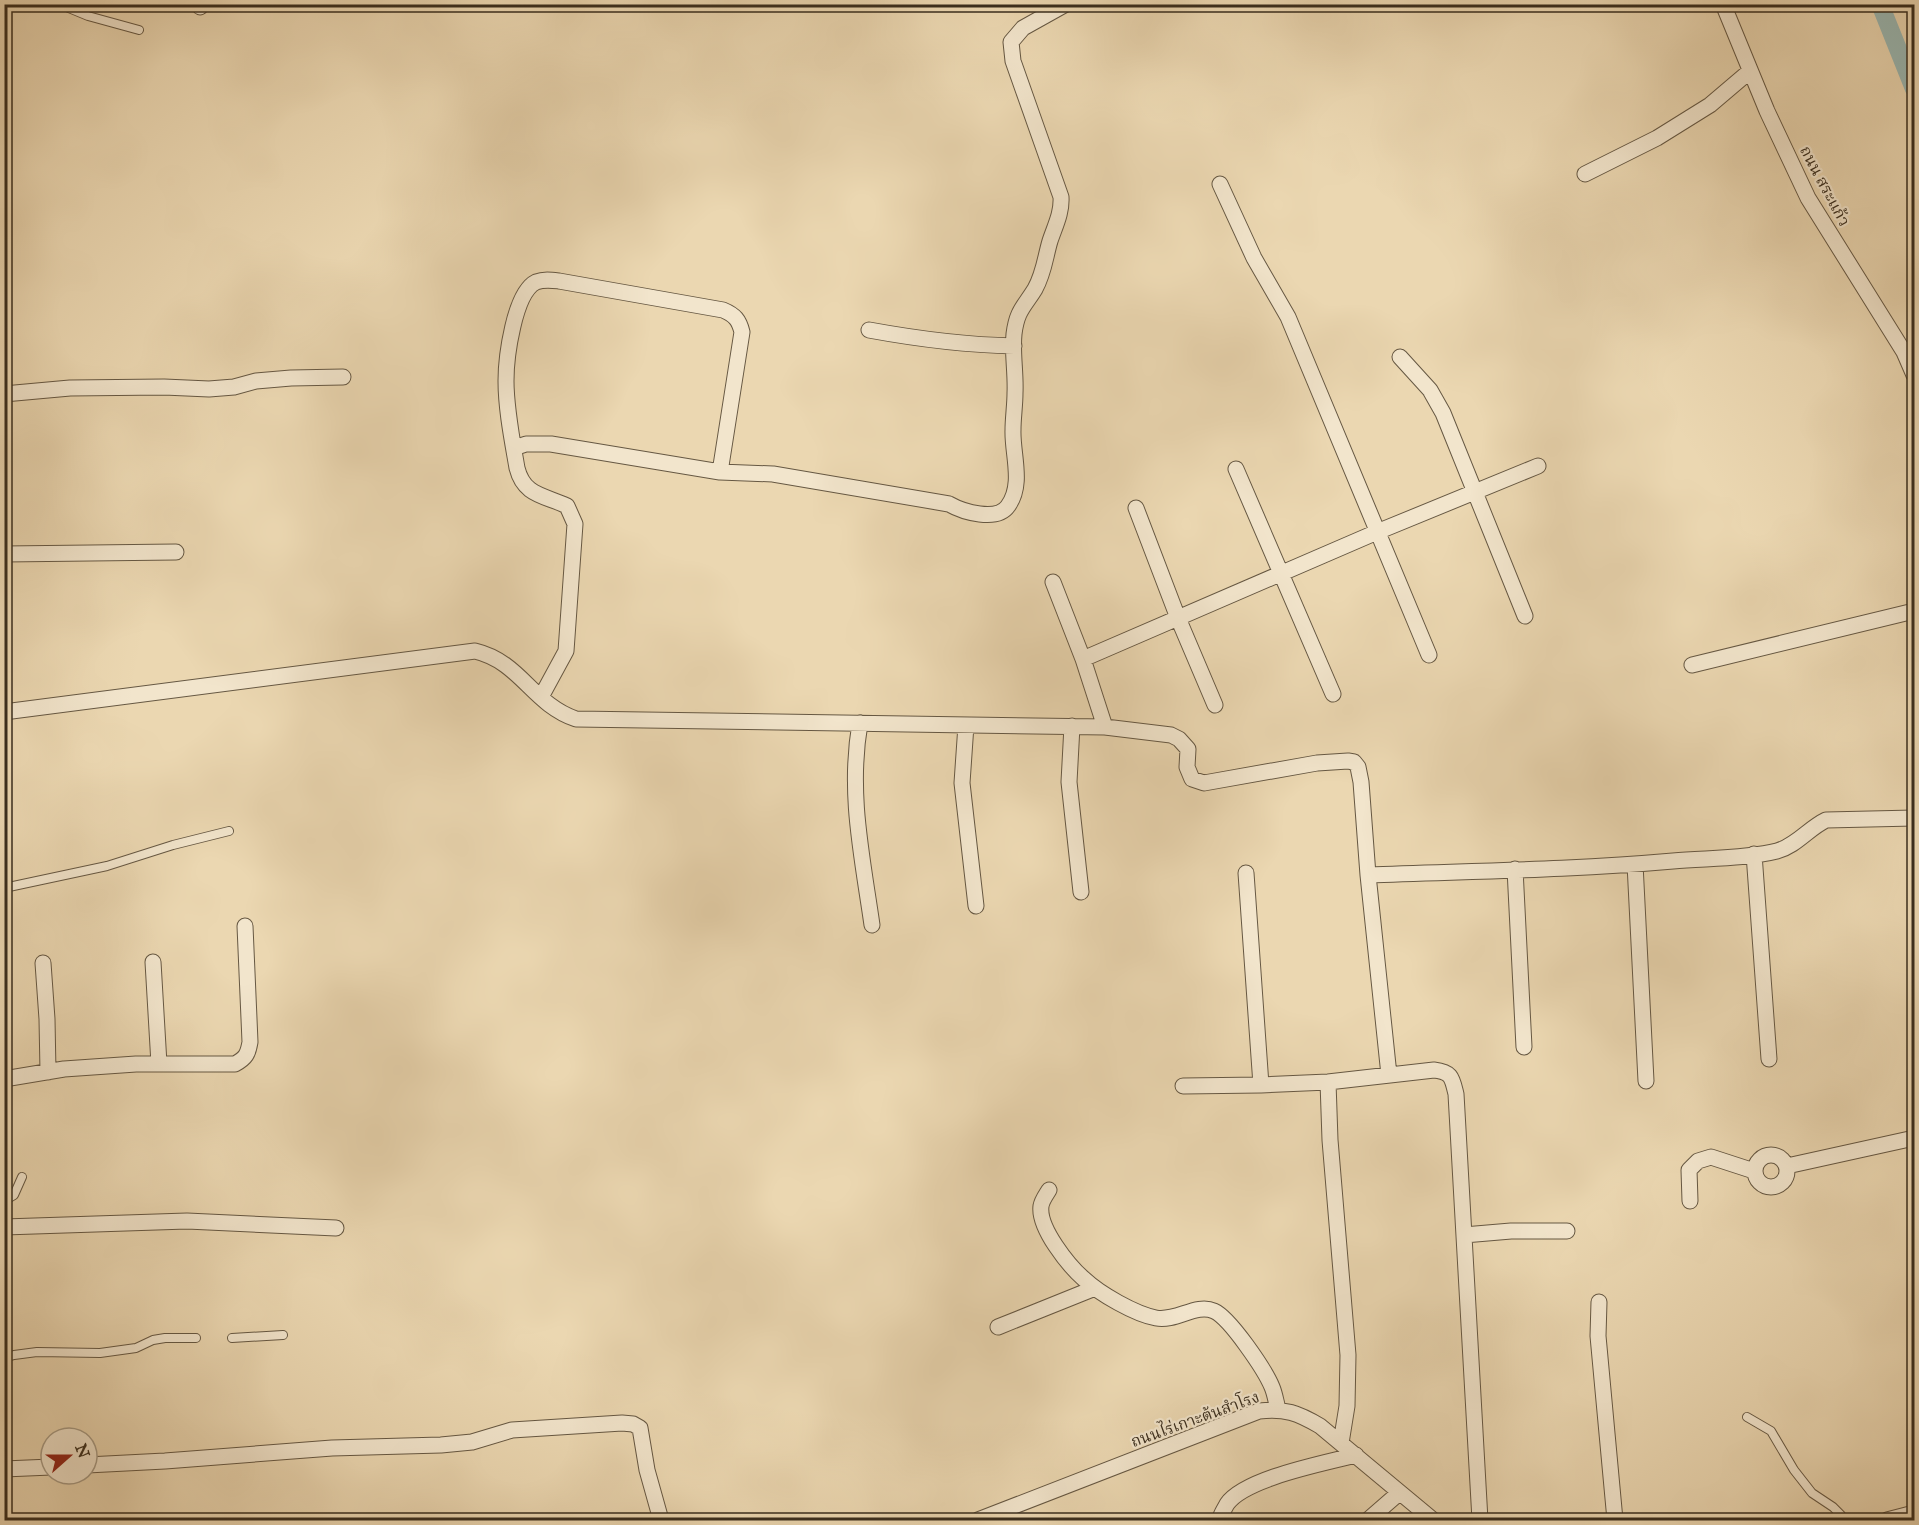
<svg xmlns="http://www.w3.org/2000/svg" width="1919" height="1525" viewBox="0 0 1919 1525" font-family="'IM FELL Great Primer','Noto Serif Thai',serif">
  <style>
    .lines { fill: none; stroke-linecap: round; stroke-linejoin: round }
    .canal { stroke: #9ab8b3; stroke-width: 18 }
    .lane-casing { stroke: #665843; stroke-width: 10 }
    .street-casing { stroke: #665843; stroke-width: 17 }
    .lane { stroke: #f2e5cc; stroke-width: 8 }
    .street { stroke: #f2e5cc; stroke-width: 15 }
    .labels { text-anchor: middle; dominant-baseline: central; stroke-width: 4.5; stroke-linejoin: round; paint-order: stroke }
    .street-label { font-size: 16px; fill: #3a2e1e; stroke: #f2e5cc }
  </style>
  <rect width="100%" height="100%" fill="#ebd7b1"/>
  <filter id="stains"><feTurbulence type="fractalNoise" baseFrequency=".00333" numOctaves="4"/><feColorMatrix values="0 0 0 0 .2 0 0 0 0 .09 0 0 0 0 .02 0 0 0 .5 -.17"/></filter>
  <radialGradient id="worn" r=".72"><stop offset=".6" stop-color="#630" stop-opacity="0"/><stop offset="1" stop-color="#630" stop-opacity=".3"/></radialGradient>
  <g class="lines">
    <path class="canal" d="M1880,4L1914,89"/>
    <defs>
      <path id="lane" d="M59,4L88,16L139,30
        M4,888L107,866L173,845L229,831
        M4,1201L14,1195L22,1177
        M232,1338L283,1335
        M4,1358L14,1355L37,1352L100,1353L136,1348L153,1340L165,1338H196
        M1747,1417L1771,1431L1794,1470L1812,1493L1833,1507L1841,1515L1843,1520"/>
      <path id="street" d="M1723,4L1767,111L1808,198L1904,352L1914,375
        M200,7L201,4
        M1585,174L1657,138L1710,105L1750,71
        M1220,184L1254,258L1288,317L1429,655
        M869,330C918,339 965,345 1014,346
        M1400,357L1430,390L1443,413L1525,616
        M4,394L70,388L164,387L209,389L234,387L256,381L291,378L343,377
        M514,448L526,444H551L720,472L773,474L949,504C963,512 997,522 1008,506C1024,484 1012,454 1013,430C1013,418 1015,405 1015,393C1016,373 1012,353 1014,334C1017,310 1024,307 1035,289C1044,273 1045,258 1050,241C1055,226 1062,213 1061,197L1013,61L1011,42L1023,28L1066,4
        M1236,469L1333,694
        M1136,508L1178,618L1215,705
        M4,554L176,552
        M1053,582L1083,659L1105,727
        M1083,659L1377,532L1538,466
        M1692,665L1914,611
        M541,697L566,651L575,524L567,506C544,495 524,496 517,468C512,439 506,409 506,381C506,358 514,293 536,282C544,279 551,280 559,281L723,310C735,315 739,320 742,332L720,472
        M4,712L475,651C521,662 532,704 576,719L1105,727L1171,735L1179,739L1188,749L1187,767L1192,779L1204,783L1317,763L1348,761L1354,762L1358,767L1361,782L1368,875C1470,871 1571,870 1673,861C1705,858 1745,859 1777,851C1796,846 1809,828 1826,820L1914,818
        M860,723C848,793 862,855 872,925
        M966,725L962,783L976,906
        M1072,726L1069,782L1081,892
        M1754,854L1769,1059
        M1635,864L1646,1081
        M1515,869L1524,1047
        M1246,873L1261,1085
        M1368,875L1389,1075
        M153,962L159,1064
        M43,963L47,1019L48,1072
        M4,1079L64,1069L136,1064H235C246,1058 248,1054 250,1042L245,926
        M1328,1082L1330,1140L1348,1355L1347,1406L1341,1443
        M1183,1086L1261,1085L1328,1082L1434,1070C1452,1072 1452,1078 1456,1094L1480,1520
        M1755 1171a16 16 0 1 1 32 0a16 16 0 1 1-32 0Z
        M1787,1166L1914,1138
        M1049,1190C1046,1195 1042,1200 1041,1206C1038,1228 1069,1266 1084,1279C1100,1294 1135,1314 1156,1318C1176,1322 1196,1303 1214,1311C1230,1318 1265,1370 1272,1387C1275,1394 1276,1402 1278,1409
        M1690,1201L1689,1170L1698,1161L1711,1157L1754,1171
        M4,1227L187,1221L336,1228
        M1464,1235L1511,1231H1567
        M1599,1302L1598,1336L1615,1520
        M998,1327L1095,1288
        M87,1465L165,1461L332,1448L441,1445L472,1442L512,1430L622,1423L633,1424L640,1428L647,1470L661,1520
        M4,1469L51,1467
        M978,1520L1259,1411C1285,1408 1298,1413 1320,1426L1433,1520
        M1219,1520C1221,1515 1224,1509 1227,1504C1245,1478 1326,1463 1356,1455
        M1368,1520L1399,1493
        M1887,1520L1914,1513"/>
    </defs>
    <use href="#lane" class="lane-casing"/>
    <use href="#street" class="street-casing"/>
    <use href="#lane" class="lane"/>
    <use href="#street" class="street"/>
  </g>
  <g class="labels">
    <g class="street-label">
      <text transform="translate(1825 186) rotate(62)">ถนน สระแก้ว</text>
      <text transform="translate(1195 1419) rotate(-20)">ถนนไร่เกาะต้นสำโรง</text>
    </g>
  </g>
  <rect width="1919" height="1525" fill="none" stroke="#ebd7b1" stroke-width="24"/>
  <rect x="6" y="6" width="1907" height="1513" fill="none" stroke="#3a2e1e" stroke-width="3"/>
  <rect x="12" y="12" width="1895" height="1501" fill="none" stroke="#3a2e1e" stroke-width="1.5"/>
  <g transform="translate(69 1456) rotate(69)"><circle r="28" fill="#f2e5cc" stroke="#a89c86" stroke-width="1.5"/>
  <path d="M0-4.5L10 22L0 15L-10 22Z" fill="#8f2418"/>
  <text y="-9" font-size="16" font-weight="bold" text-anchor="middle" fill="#3a2e1e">N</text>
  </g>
  <rect width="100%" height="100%" filter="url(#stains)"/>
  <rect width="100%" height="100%" fill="url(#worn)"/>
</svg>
